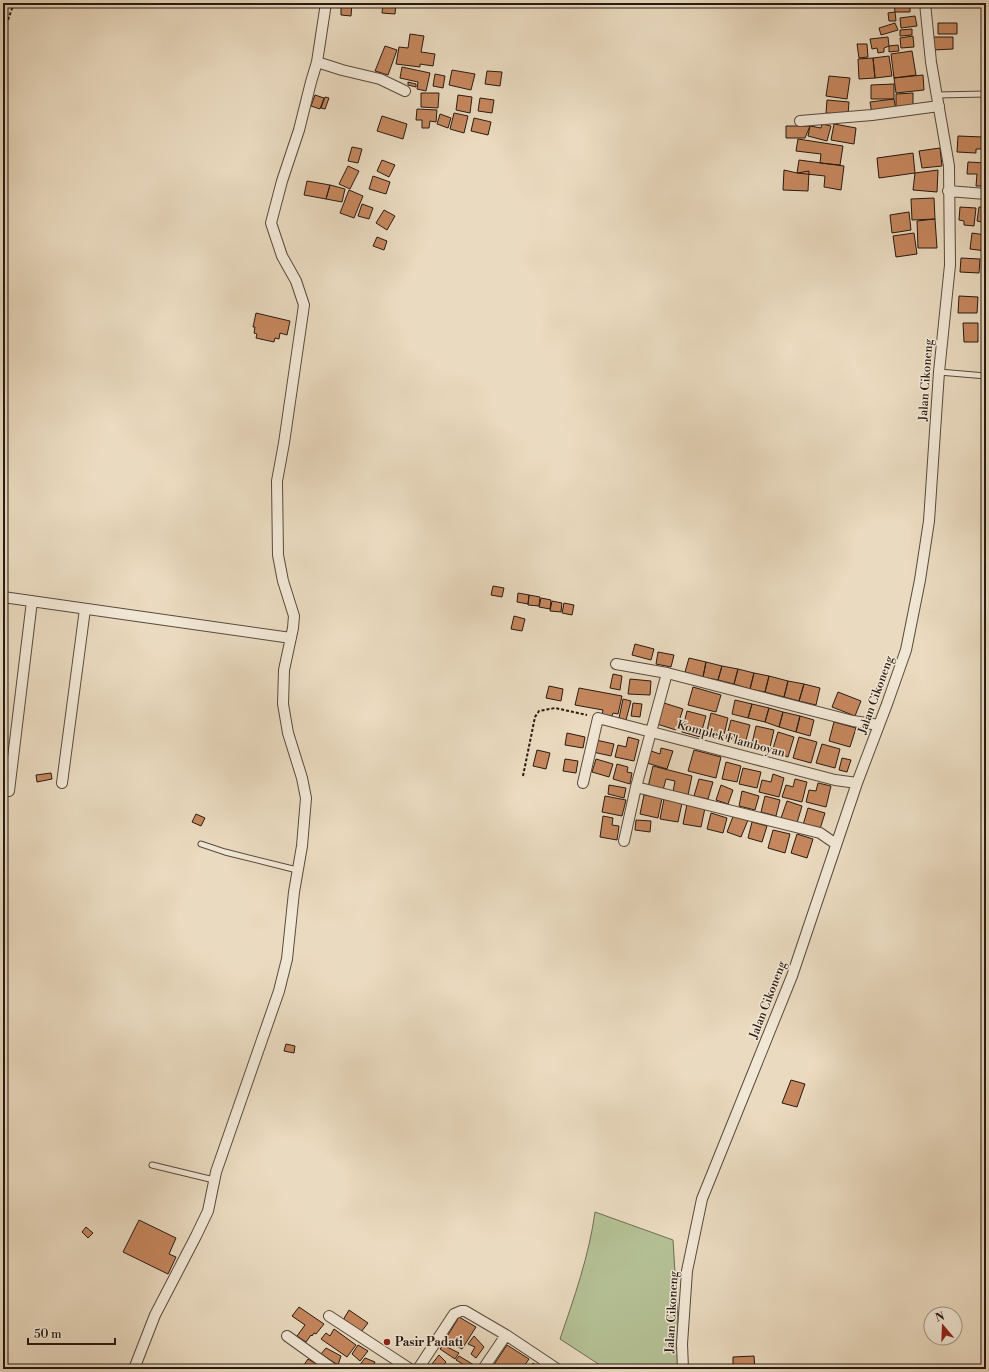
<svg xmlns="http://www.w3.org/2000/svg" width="989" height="1372" viewBox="0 0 989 1372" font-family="'Libre Bodoni',serif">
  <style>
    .green { fill: #b4c094; stroke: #6e6d53 }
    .building { fill: #c6875e; stroke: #271a12 }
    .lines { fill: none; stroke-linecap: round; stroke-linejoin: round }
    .lane-casing { stroke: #584a3d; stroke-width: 7 }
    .street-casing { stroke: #584a3d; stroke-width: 12 }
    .path { stroke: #271a12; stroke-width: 2; stroke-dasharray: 3 2; stroke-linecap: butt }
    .lane { stroke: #f1e7d5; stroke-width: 5 }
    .street { stroke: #f1e7d5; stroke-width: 10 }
    .poi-dot { fill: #8f2418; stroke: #f1e7d5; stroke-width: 1.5 }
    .labels { text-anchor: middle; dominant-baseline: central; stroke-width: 3; stroke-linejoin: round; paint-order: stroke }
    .street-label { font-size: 12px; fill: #271a12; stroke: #f1e7d5 }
    .poi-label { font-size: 12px; font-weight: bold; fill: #271a12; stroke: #f1e7d5; text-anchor: start }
  </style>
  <rect width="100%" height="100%" fill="#eadabf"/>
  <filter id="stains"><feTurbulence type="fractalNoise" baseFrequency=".005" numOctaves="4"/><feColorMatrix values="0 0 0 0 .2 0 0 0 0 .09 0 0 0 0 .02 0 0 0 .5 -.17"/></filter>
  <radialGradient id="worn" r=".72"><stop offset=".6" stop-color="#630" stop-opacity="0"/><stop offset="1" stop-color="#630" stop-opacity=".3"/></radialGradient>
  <path class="green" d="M595,1212L673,1240L681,1369H606L560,1339C574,1298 589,1256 595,1212Z"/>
  <path class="building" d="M333,3H352L351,16L341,15V5Z
    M383,3H396L395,14L382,13Z
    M894,3H910V12H895Z
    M895,12L896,21H889L888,13Z
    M915,16L917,26L901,28L900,18Z
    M895,23L898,30L881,35L879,28Z
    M938,23H957V34H938Z
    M912,29V35L900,36V30Z
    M410,34L424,36L421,52L435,54L433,66L420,64V67L396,64L399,47L408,48Z
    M913,36L914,47L901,48L900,38Z
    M888,37L889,46L884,48V52L878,53L877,48L872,49L870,39Z
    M933,37H953V49L933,50Z
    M857,44H867L868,57L859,58Z
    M898,45L899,51L889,52V46Z
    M385,46L397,50L388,75L375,71Z
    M912,51L916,75L894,78L891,54Z
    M889,56L892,76L875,78L873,58Z
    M873,58L875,78L859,79L858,59Z
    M402,67L430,73L426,91L417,89L418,82L400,78Z
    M452,70L475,74L471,90L449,85Z
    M487,71L502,72L500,86L485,84Z
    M435,74L445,76L443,88L433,86Z
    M923,75L924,90L896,93L894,78Z
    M829,76L850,78L847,99L826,96Z
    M408,82L416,84V87L408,85Z
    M894,84V99H871V85Z
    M421,93H439L438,108L421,107Z
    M913,93V108L896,109V94Z
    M315,95L324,98L320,109L311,106Z
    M458,95L472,97L470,113L456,110Z
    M325,97L329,98L325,109L321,108Z
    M480,98L494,100L492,113L478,111Z
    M894,99L896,110L872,114L870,102Z
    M827,100L849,102L848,115L826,113Z
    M417,109L437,110L436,122L430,121L429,128H422V120H416Z
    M454,113L468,116L464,133L450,129Z
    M440,114L451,118L448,128L437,124Z
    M382,116L407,124L403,139L377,131Z
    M474,118L491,122L488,135L471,131Z
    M822,124L831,126L827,141L808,136L810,126L821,128Z
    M834,124L856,128L854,144L831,140Z
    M786,126H810L805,138H786Z
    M958,136L983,137L982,149H976V153L957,152Z
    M798,139L843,146L840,165L820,163L821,154L796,151Z
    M352,147L362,149L358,163L348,161Z
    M940,148L942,166L922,168L919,151Z
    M913,153L915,173L879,178L877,158Z
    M382,160L395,165L389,177L377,171Z
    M799,160L844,166L841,190L824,187L825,176L797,173Z
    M968,162L986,163V186H976L977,174H967Z
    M348,166L359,171L350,189L339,184Z
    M784,170L797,173L809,171L808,191L783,190Z
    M938,170L937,192L913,190L915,173Z
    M373,176L390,182L386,194L369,189Z
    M307,181L330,185L326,199L304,195Z
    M330,185L345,189L342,202L326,199Z
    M349,190L363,196L354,218L340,213Z
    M934,198L935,219L912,220L911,199Z
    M362,204L373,208L369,219L358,216Z
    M960,207L976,208L974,226L964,225V221L959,220Z
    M979,207L986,208V223L977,221Z
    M384,210L395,216L387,230L376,223Z
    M909,212L911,230L892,233L890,215Z
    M935,219L937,248H918L917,221Z
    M914,233L917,254L896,257L893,236Z
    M972,233L986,235V251L970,249Z
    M377,237L387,241L384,250L373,246Z
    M961,258L980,259L979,273L960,272Z
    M959,296L978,297L977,313H958Z
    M256,313L290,321L287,335L280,333L279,339L275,338L274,342L256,338L257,334L254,333L255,327H253Z
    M963,323H978V342H964Z
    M493,586L504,588L502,597L491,595Z
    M518,593L529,595L528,604L517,602Z
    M529,595L540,597L539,606L528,605Z
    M541,598L551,600L550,609L539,607Z
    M552,601L562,603L561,612L550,611Z
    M564,603L574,605L572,615L562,613Z
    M514,616L525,619L522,631L511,629Z
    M635,644L654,649L651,660L632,655Z
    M658,652L674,655L671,667L656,664Z
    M689,658L706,662L703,677L685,672Z
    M706,662L722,666L718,680L703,677Z
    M722,666L738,669L734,684L718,680Z
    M738,669L754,673L750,689L734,684Z
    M754,673L769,676L765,692L750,689Z
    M613,674L622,676L620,690L610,688Z
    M769,676L788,681L784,697L765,692Z
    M630,679L651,681L650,695L628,694Z
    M788,681L804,684L799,701L784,697Z
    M804,684L820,688L816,705L799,701Z
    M549,686L563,689L561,701L546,698Z
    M693,687L721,695L716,712L688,705Z
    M579,688L622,696L618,714L613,713L612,716L602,715L603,710L575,705Z
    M838,692L861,701L855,716L832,707Z
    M623,699L631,701L626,720L619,718Z
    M735,700L752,704L748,718L732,714Z
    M633,703L642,704L640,717L631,716Z
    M664,703L683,709L676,730L657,724Z
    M752,704L769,708L765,722L748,718Z
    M769,708L783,712L779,727L765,722Z
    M687,711L706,716L700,737L682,732Z
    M783,712L800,716L796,732L779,727Z
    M711,713L728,718L723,739L706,735Z
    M800,716L814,720L810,736L796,732Z
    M731,720L750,725L745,744L726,739Z
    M834,722L856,728L850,747L829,741Z
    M756,726L774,730L769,752L751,748Z
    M778,732L794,737L788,757L772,752Z
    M567,733L585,737L583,748L565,745Z
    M628,737L639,740L634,761L615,757L618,745L626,747Z
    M799,737L817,742L811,763L793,758Z
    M596,740L614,744L611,756L593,752Z
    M822,744L840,749L835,768L816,763Z
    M661,748L673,751L667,769L647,763L651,751L660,754Z
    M537,750L550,753L546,769L533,766Z
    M694,750L721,757L716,778L688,771Z
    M842,758L851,760L847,772L839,770Z
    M565,759L578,761L576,773L563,771Z
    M596,759L613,764L609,777L592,772Z
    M726,762L741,766L737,782L722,779Z
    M617,764L628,767L627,772L632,773L630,784L613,779Z
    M653,766L692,776L688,795L673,792L675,781L666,779L663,790L648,787Z
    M743,768L761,772L757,788L739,784Z
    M51,773L52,779L37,782L36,775Z
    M773,774L784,778L779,797L759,792L762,780L771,782Z
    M699,779L713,782L708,799L694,796Z
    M795,779L807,782L802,802L782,797L786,785L793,787Z
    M818,783L831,786L826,807L806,802L809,790L816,791Z
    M609,785L626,788L624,798L608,794Z
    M721,785L733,790L728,804L716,800Z
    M742,791L759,796L755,810L739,806Z
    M644,795L662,798L658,818L640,814Z
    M605,796L626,800L622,816L602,812Z
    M765,796L780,800L776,816L761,812Z
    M664,799L682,803L678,822L660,819Z
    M787,801L802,806L797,823L781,818Z
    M687,804L705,808L701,827L683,824Z
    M808,808L825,813L820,829L803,825Z
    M711,813L727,818L723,833L707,829Z
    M196,814L205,818L201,826L192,822Z
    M734,814L748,820L741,837L727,832Z
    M603,816L613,818L612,825L619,826L617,840L600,837Z
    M636,820L651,821L650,832L635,830Z
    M752,822L767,826L762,842L748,838Z
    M773,830L790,834L785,853L768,848Z
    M797,834L813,839L807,858L791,853Z
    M286,1044L295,1046L294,1053L284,1051Z
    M791,1080L805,1084L797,1107L782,1103Z
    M139,1220L176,1238L169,1254L176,1257L168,1274L123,1252Z
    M86,1227L93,1233L88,1238L82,1232Z
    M299,1307L324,1324L316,1334L314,1333L312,1336L311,1335L306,1342L297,1336L305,1325L292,1316Z
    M349,1310L368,1323L361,1332L343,1320Z
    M459,1317L476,1327L462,1349L445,1340Z
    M334,1329L356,1345L347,1357L321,1339L326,1333L330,1336Z
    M474,1336L484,1347L476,1358L471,1354L475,1347L468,1344Z
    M358,1345L368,1351L360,1361L352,1354Z
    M443,1345L459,1353L455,1359L440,1349Z
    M507,1345L529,1359L522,1369H491Z
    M326,1348L341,1356L338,1365L321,1354Z
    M439,1355L446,1362L441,1369H428Z
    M459,1356L474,1365L471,1369L456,1360Z
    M754,1356L755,1369H733V1357Z
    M365,1358L375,1362L372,1369H363L359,1366Z
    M308,1359L325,1369H301Z
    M533,1363L541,1369H529Z
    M352,1364L359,1369L345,1368Z
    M377,1365L383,1369H374Z"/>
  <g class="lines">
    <defs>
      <path id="lane" d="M937,95L986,94
        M939,372L986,376
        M201,844L225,852L297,870
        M152,1165L214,1180"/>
      <path id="street" d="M317,62L342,70L380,79L405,91
        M800,121L872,115L939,106
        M948,191L986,194
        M3,597L291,638
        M616,664L667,673L853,721L879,725
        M62,783L85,609
        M583,783L598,718L835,780L857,783
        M636,787L820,833L836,844
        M9,791L32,601
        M624,841L636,787L667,673
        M329,1316L410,1369
        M287,1336L333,1369
        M134,1369L155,1315L196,1236L208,1211L216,1172L279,991L287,959L294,892L302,846L306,798L302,778L288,733L283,704L284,670L293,628L294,616L283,581L278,555L277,481L284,443L304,305L296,281L282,256L271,223L282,181L299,130L311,82L317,62L326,3
        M418,1369L454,1314L461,1311H465L506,1335L557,1369
        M483,1369L506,1335
        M683,1369L682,1344L687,1271L702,1199L792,976L857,783L887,704L906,650L920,580L929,521L939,372L950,265L949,166L931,62L925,3"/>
    </defs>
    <use href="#lane" class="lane-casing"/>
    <use href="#street" class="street-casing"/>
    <path class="path" d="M3,34L14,3
      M523,776L535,717L539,711L555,708L587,715"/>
    <use href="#lane" class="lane"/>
    <use href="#street" class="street"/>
  </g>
  <circle class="poi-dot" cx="387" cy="1342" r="4"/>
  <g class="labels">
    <g class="street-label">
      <text transform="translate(926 380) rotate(-86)">Jalan Cikoneng</text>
      <text transform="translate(876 695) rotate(-70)">Jalan Cikoneng</text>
      <text transform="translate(731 739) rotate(15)">Komplek Flamboyan</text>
      <text transform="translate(768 1000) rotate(-69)">Jalan Cikoneng</text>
      <text transform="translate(672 1312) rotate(-87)">Jalan Cikoneng</text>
    </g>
    <g class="poi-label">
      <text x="395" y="1342">Pasir Padati</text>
    </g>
  </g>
  <rect width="989" height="1372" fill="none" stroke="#eadabf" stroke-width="16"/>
  <rect x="4" y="4" width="981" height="1364" fill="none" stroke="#271a12" stroke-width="2"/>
  <rect x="8" y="8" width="973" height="1356" fill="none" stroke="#271a12"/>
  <g transform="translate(943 1326) rotate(341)"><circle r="19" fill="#f1e7d5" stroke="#a09587"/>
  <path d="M0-3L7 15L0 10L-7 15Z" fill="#8f2418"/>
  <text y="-6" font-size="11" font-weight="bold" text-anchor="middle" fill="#271a12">N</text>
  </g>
  <path d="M28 1338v6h87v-6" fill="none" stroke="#271a12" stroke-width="2"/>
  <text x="34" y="1338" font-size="12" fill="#271a12" stroke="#f1e7d5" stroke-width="3" paint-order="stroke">50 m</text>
  <rect width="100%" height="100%" filter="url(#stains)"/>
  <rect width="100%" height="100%" fill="url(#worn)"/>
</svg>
